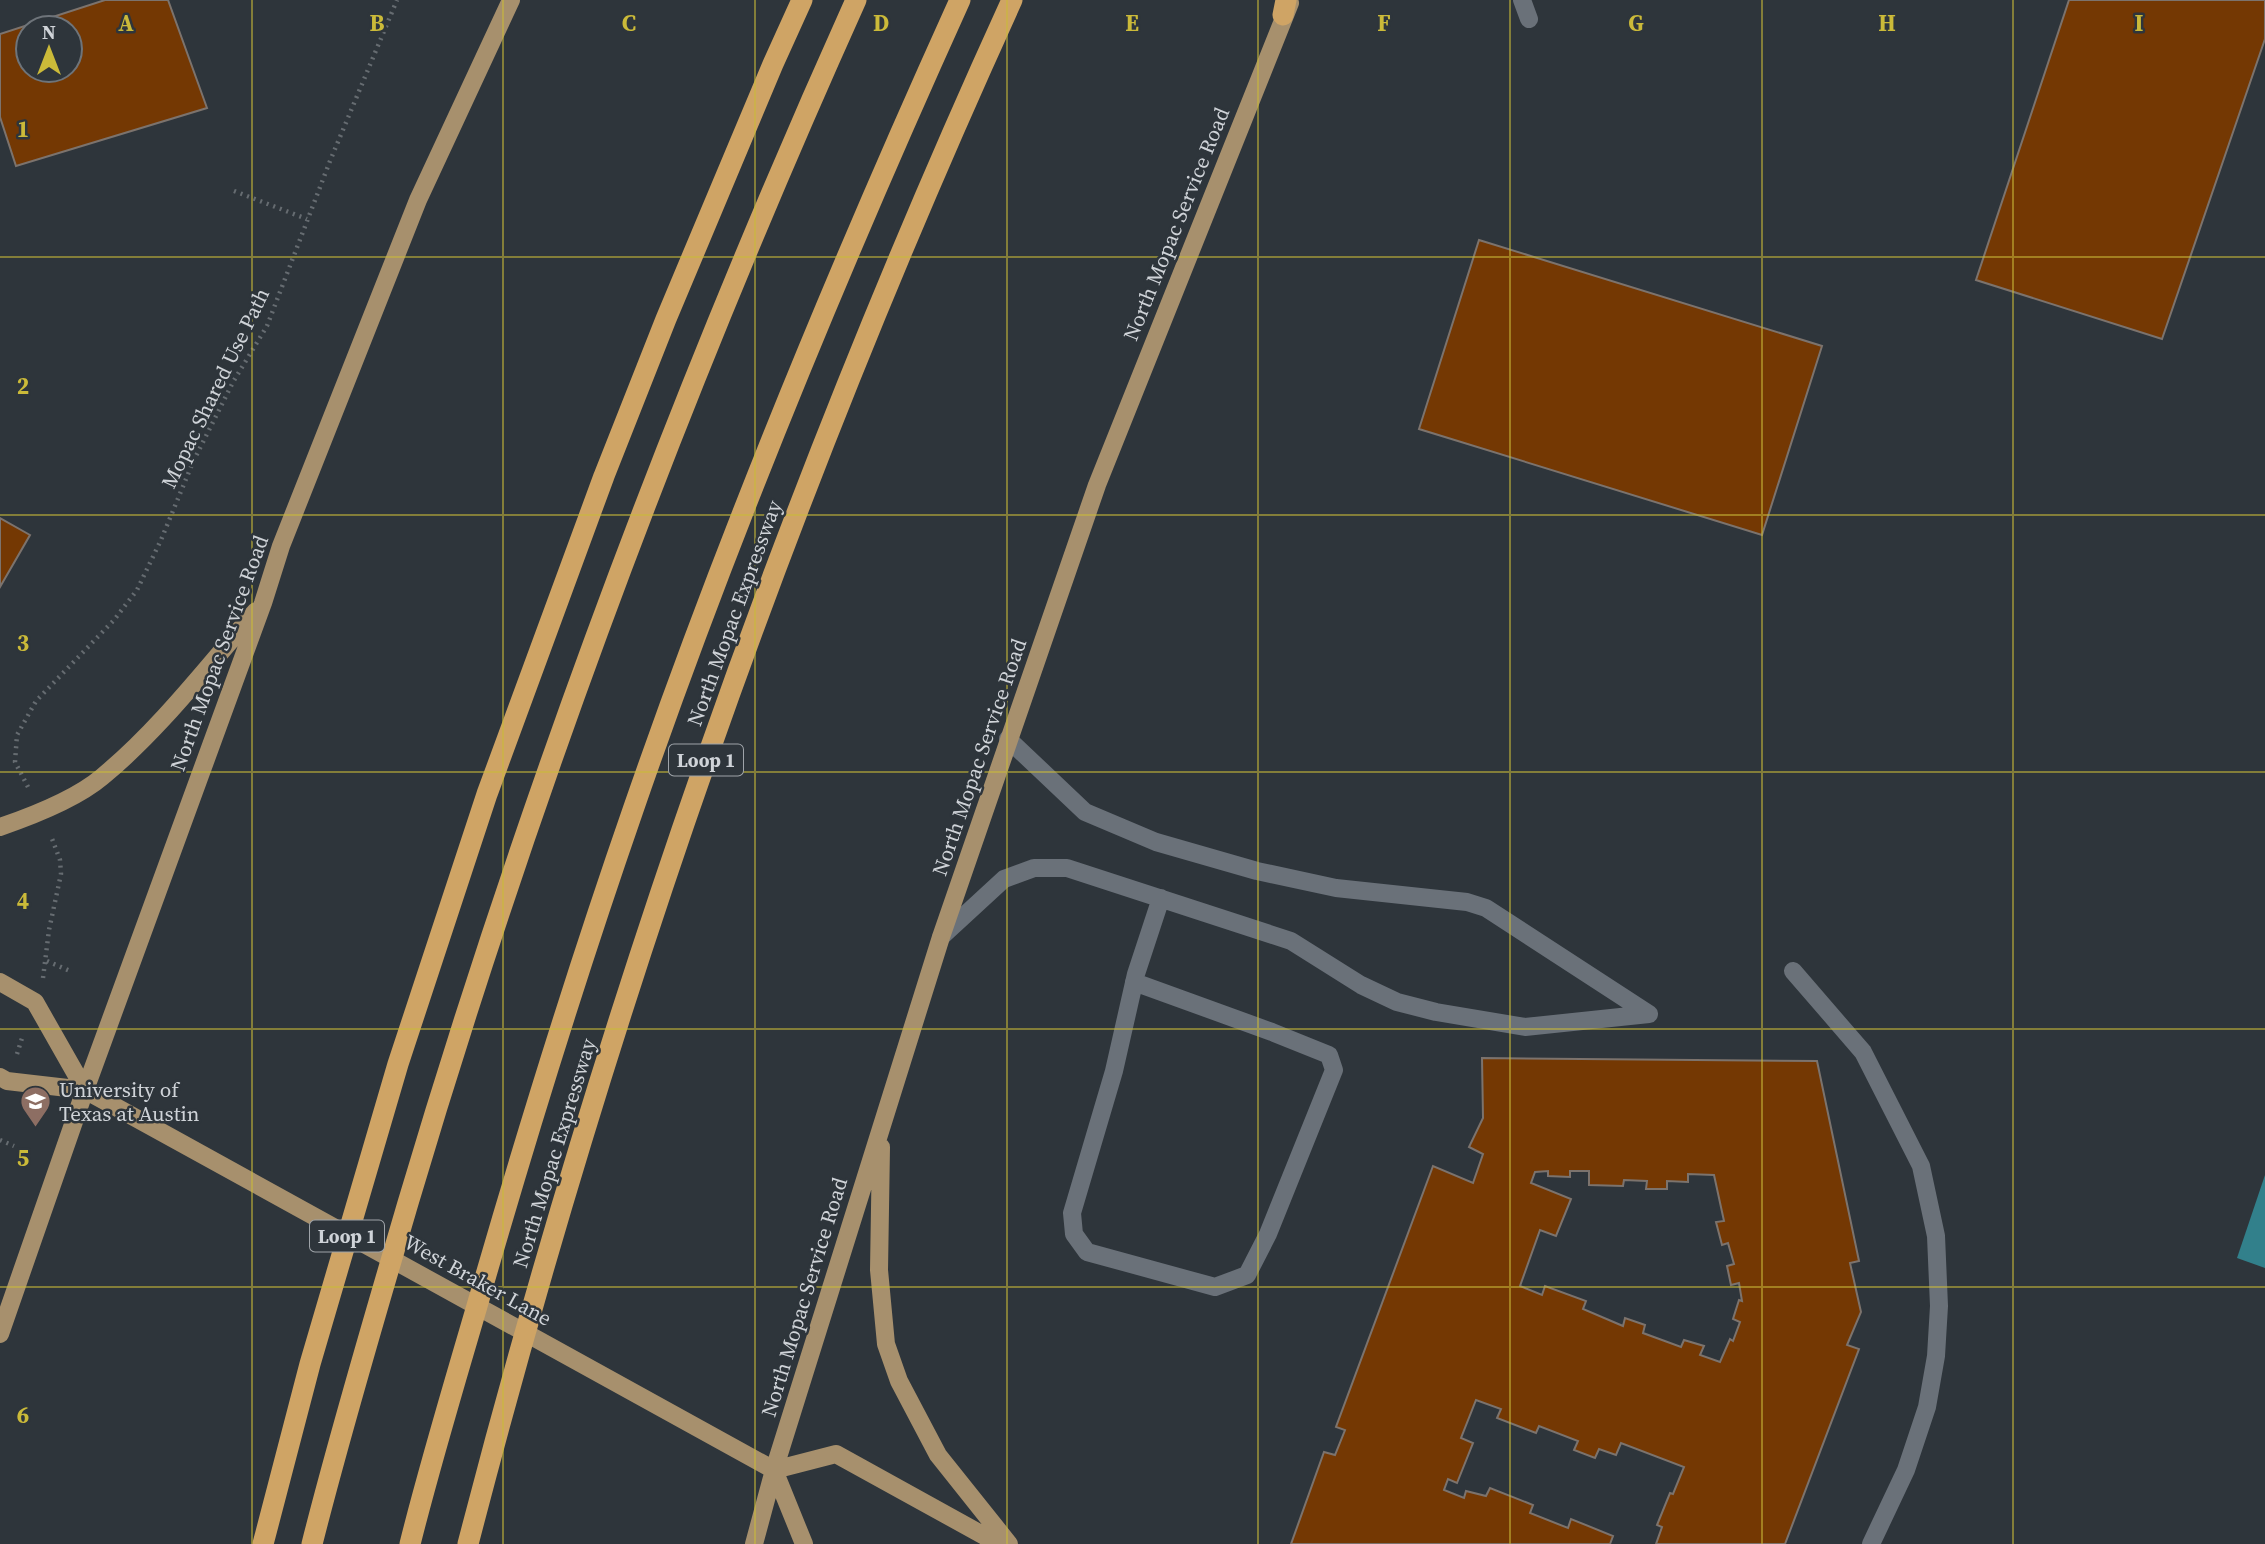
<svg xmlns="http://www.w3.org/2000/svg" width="2265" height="1544" viewBox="0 0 2265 1544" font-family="'Source Serif 4',serif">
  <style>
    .water { fill: #32808b }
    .building { fill: #743803; stroke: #7c736d; stroke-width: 2; fill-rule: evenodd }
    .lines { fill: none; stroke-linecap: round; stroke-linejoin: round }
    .path { stroke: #666c71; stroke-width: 4.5; stroke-dasharray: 2 5; stroke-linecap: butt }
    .minor { stroke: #6a7179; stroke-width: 18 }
    .major { stroke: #a7906d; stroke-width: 18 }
    .highway { stroke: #cfa465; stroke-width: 21 }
    .grid { fill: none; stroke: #cbba39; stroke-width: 2; stroke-opacity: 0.55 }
    .labels { text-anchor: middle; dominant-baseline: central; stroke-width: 5; stroke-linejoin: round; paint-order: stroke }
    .shield { fill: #2e353b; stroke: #9fa4a9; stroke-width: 2 }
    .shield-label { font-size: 19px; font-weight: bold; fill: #cfd3d8 }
    .street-label { font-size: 21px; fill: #cfd3d8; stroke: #2e353b }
    .poi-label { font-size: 21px; fill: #cfd3d8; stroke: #2e353b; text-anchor: start }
    .grid-label { font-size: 23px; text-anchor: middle; font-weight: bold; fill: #cbba39; stroke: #2e353b; stroke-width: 5; stroke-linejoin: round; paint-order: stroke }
  </style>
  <rect width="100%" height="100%" fill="#2e353b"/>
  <path class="water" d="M2265,1175V1268L2237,1258Z"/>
  <path class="building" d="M105,0H168L207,108L16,166L0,117V34ZM28,28H70V70H28Z
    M2069,0H2265V39L2162,339L1976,280Z
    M1479,240L1822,346L1762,535L1419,429Z
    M0,518L30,535L0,587Z
    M1482,1058L1817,1061L1859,1261L1850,1263L1861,1312L1847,1345L1859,1349L1785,1544H1656L1662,1527L1657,1525L1670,1493L1673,1494L1684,1467L1621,1443L1616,1455L1599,1449L1595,1458L1574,1450L1578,1441L1539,1426L1536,1433L1497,1418L1501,1409L1476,1400L1461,1438L1473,1443L1457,1483L1448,1479L1444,1490L1464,1498L1466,1491L1486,1496L1490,1488L1533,1505L1530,1513L1568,1528L1571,1519L1613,1536L1610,1544H1291L1324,1452L1335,1455L1345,1430L1336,1427L1433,1166L1473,1183L1483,1154L1469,1147L1483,1118ZM1548,1171V1176L1570,1177V1171H1589V1185L1623,1186L1624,1180L1647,1181L1646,1189H1667V1181L1688,1182V1174L1714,1175L1724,1221L1716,1222L1722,1245L1728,1243L1734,1264L1727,1266L1731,1285L1739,1283L1742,1301L1739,1300L1733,1319L1740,1322L1733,1341L1730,1339L1720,1362L1700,1355L1704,1346L1684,1340L1681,1347L1643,1333L1645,1325L1625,1318L1623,1326L1583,1309L1586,1301L1545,1286L1542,1295L1520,1286L1540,1230L1556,1236L1571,1199L1531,1183L1535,1172Z"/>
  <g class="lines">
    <path class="path" d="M234,191L307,219
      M28,787L15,762L17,735L36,701L114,620L137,590L161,540L193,462L233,382L267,326L330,161L397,0
      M47,961L70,971
      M43,978L49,930L61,874L60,860L51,836
      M17,1054L23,1035
      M0,1140L14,1146"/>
    <path class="minor" d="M1522,0L1529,19
      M1008,739L1085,812L1156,842L1257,871L1336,888L1467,902L1486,908L1649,1014
      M941,937L1004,879L1034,868H1067L1291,941L1361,985L1397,1002L1436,1012L1525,1027L1649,1014
      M1793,971L1863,1052L1921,1166L1936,1236L1939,1306L1936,1356L1927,1407L1906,1470L1871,1544
      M1134,982L1272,1032L1329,1055L1334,1070L1268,1234L1247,1275L1215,1287L1087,1252L1074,1234L1072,1213L1114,1071L1136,974L1161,898"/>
    <path class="major" d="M0,827C32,816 76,799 102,777C160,729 207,667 256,611
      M0,982L35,1002L85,1090
      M0,1077L7,1081L85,1090L774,1470L804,1544
      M881,1147L879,1270L886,1344L899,1381L938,1455L1009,1544
      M0,1334L85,1090L263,603L281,546L418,200L511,0
      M774,1470L836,1454L999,1544
      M754,1544L774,1470L941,937L1097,485L1290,3"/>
    <path class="highway" d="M1283,15L1286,0
      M263,1544L310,1364L398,1064L487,794L604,476L666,319L773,64L802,0
      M312,1544C341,1429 375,1316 408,1203C530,792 680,391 856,0
      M410,1544C430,1464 454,1385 477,1306C525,1139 576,974 633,810C728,535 840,265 960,0
      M468,1544C605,1015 785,497 1012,0"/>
  </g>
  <path class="grid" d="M252,0V1544M503,0V1544M755,0V1544M1007,0V1544M1258,0V1544M1510,0V1544M1762,0V1544M2013,0V1544M0,257H2265M0,515H2265M0,772H2265M0,1029H2265M0,1287H2265"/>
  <defs>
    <symbol id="university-pin" viewBox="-11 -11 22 30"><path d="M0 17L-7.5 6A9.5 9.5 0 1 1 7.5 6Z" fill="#8d6e63" stroke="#2e353b"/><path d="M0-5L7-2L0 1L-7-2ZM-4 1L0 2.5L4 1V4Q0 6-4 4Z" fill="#fff"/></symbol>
  </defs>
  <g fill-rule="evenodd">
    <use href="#university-pin" x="18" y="1084" width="35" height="47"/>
  </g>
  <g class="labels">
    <g class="shield">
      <rect x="669" y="744.5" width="74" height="31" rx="5"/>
      <rect x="310" y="1220.5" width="74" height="31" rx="5"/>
    </g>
    <g class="shield-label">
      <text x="706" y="760">Loop 1</text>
      <text x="347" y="1236">Loop 1</text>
    </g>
    <g class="street-label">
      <text transform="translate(1176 224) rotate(-68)">North Mopac Service Road</text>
      <text transform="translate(215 388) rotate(-64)">Mopac Shared Use Path</text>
      <text transform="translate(734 613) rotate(-70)">North Mopac Expressway</text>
      <text transform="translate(219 653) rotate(-70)">North Mopac Service Road</text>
      <text transform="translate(979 757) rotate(-71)">North Mopac Service Road</text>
      <text transform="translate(554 1153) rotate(-73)">North Mopac Expressway</text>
      <text transform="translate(478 1280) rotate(29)">West Braker Lane</text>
      <text transform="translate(804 1297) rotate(-73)">North Mopac Service Road</text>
    </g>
    <g class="poi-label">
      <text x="59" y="1089">University of<tspan x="59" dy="24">Texas at Austin</tspan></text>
    </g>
  </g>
  <g class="grid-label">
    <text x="126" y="31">A</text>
    <text x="377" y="31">B</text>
    <text x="629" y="31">C</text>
    <text x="881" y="31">D</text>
    <text x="1132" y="31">E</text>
    <text x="1384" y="31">F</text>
    <text x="1636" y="31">G</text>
    <text x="1887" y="31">H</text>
    <text x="2139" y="31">I</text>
    <text x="23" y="137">1</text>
    <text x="23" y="394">2</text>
    <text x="23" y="651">3</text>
    <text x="23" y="909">4</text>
    <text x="23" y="1166">5</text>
    <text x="23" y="1423">6</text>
  </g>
  <g transform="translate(49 49)"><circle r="33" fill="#2e353b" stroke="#6e747a" stroke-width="2"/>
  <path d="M0-5L12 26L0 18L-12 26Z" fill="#cbba39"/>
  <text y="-10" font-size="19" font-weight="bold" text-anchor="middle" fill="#cfd3d8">N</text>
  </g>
</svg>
